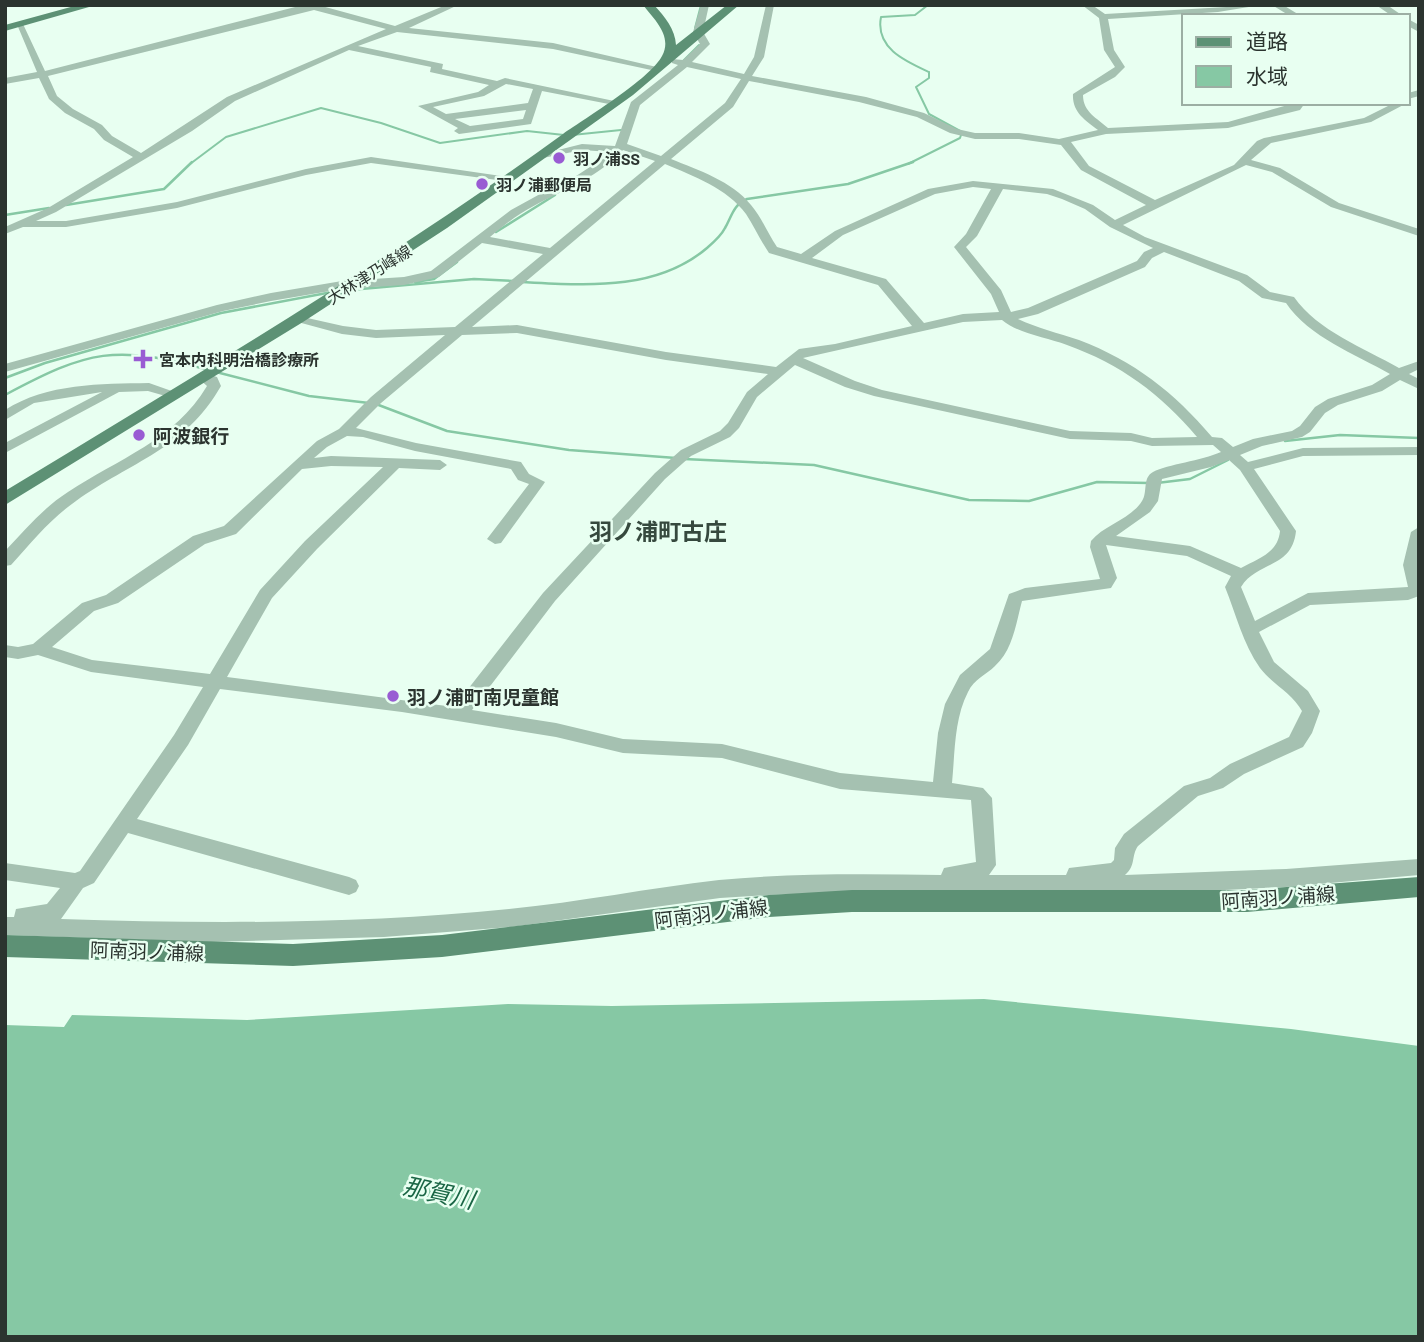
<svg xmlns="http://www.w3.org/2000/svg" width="1424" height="1342" viewBox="0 0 1424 1342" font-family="Barlow,'Noto Sans JP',sans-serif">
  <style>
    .water { fill: #86c8a4 }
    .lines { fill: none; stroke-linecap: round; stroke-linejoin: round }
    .stream-far1 { stroke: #86c8a4; stroke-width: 2 }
    .stream { stroke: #86c8a4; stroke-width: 2.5 }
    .minor { fill: #a5c1b1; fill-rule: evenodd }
    .major { fill: #5d9175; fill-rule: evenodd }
    .poi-dot { fill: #995cd3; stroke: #e8fff1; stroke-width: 2.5 }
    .labels { text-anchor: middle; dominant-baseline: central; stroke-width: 5; stroke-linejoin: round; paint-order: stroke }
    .far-poi-label { font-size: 16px; font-weight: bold; fill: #2b342f; stroke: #e8fff1; text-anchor: start }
    .far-street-label { font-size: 16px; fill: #2b342f; stroke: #e8fff1 }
    .poi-label { font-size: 19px; font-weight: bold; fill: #2b342f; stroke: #e8fff1; text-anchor: start }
    .street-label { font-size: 19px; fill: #2b342f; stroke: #e8fff1 }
    .quarter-label { font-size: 23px; font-weight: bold; fill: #36493e; stroke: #e8fff1 }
    .near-water-label { font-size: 24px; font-style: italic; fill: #196544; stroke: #e8fff1 }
  </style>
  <rect width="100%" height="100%" fill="#e8fff1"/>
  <path class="water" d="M984,999L1291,1029L1419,1046V1337H5V1025L64,1027L72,1015L247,1020L508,1004L612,1006Z"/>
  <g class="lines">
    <path class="stream-far1" d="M695,28L701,5
      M682,62L699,45
      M572,135L621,130
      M190,164L226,137L321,108L381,123L440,143L527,131L564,135
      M908,164L960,138L962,132L929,114L916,87L929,78V72C905,61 875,48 881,17L915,15L928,5"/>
    <path class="stream" d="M66,205L164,189L192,162
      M5,215L49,208
      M496,232L555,195
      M415,282L434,279L457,262
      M521,282C585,285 655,292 707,248C714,242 721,236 725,228C732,216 733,205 747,199L848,184L913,162
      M350,290L474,279L513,281
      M216,372L309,396L369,403
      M5,378L45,363L221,313L332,292
      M5,395C89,350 115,344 208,370
      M376,404L447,431L569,450L676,458
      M1285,441L1340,435L1419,438
      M684,459L814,465L969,500L1029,501L1097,482L1149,483
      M1157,483L1190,479L1228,460"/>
    <path class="minor" d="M303,5H318L395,26L446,5H458L409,28L553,43L661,68L656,71L553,49L397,32L358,46L443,64L442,69L497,81L505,78L619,102L614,105L542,91L531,124L459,134L454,131L458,128L418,106L478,92L489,85L430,72L431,67L349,50L235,101L192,131L56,212L36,221H66L177,202L306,169L371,157L508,177L512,178V182L371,163L306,175L177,208L66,227H23L5,234V227L48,208L133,157L104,140L94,129L65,113L49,99L39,78L5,84V78L37,72L16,22L23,24L45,71ZM314,10L386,29L227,97L141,153L112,136L102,125L73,109L57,96L48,76ZM506,84L533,89L528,103L446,114L433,107L484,96ZM526,110L523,119L470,126L455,119Z
      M701,5H709L703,32L710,44L692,62L744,74L754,57L766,5H774L764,57L752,76L866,97L924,113L957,129L975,133H1019L1059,139L1098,130C1085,120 1072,112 1073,94L1115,67L1104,50L1099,18L1082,5H1092L1105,14L1261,5L1218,12L1108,19L1114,50L1125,67L1115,77L1083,95C1083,112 1097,118 1108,128L1228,122L1295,103H1305L1300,110L1228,128L1106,134L1071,142L1089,166L1155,200L1234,165L1257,141L1264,138L1364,118L1394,103H1407L1371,122L1271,143L1251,160L1280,168L1339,203L1419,229V236L1331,207L1272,172L1246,165L1123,225L1145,237L1247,275L1270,292L1294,297C1318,331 1364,348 1399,368L1419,361V369L1409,374L1419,379V389L1400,380L1382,391L1338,405L1325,413L1310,432L1302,437L1262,446L1240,455L1248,462L1303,448L1419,447V455L1303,456L1254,469L1296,531C1292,569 1257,561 1241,587L1255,621L1308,593L1408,587L1403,565L1411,532L1419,527V596L1408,600L1310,605L1259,632L1274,662L1308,691L1320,711L1312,733L1303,747L1244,774L1223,788L1198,796L1138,846C1131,856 1136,866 1125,875L1286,869L1419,859V875L1286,887L1162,893L851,892L770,895L720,898L511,927L384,937L211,942L5,935V917H14L16,909L47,904L60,888L5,880V863L75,873L80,871L174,735L203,687L91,672L38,655L18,659L5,657V645L18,647L33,644L82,603L106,595L193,536L224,526L317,441L339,429L371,397L445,335L376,338L342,334L294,321V315L343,326L376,330L455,327L543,254L482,243L439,277L404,285L342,289L271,301L223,311L5,372V364L217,305L271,293L342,281L404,277L431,271L511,210L551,188L564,184L605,157L610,152L582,150L543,158L538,155L582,144L615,146L631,102L678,65L672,63V59L683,60L700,44L693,32ZM687,67L741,79L725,103L661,156L627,144L640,105ZM749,81L859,102L917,117L950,133L975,139H1019L1061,145L1081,170L1146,205L1115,220L1093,205L1053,189L973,181L928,189L835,231L801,254L777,247C768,234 762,218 751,205C732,181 698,170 671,159L733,107ZM623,150L655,161L550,248L490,237C500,229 510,220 520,214C555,192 595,181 623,150ZM665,164C693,176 727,188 746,214C754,226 760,240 769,253L878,285L912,326L835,344L799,349L776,367L666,352L517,325L472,327ZM973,187L991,189L966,234L954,247L991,294L999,312L963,314L924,323L886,279L812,258L843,235L935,194ZM1003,189L1047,194L1062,199L1085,209L1110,227L1153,248L1144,252L1137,261L1028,308L1011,312L1001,290L966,247L977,236ZM1164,252L1239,281L1262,298L1286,303C1309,337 1355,354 1390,374L1372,385L1328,399L1315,407L1300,426L1292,431L1253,439L1233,447L1222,438L1212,437C1174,392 1134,361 1079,340C1058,333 1037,328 1018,319L1038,314L1145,267L1152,258ZM1002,320C1019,334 1046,337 1067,345C1120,364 1161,394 1197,437L1152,438L1131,433L1070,431L882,390L855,381L803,358L963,322ZM517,333L666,360L768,374L747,392L728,423L720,431L681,450L655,473L543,593L454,707L227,677L272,598L317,549L399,468L440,470L447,465L440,460L331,456L314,458L327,447L347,436L363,437L415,451L511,469L518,480L529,484L487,539L495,544L501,543L543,485L545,482L529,474L521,462L416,443L356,428L381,403L462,335ZM795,365L845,387L874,396L1070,439L1131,441L1152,446L1213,445L1221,452C1201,461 1168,464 1153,472C1142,478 1148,492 1142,501C1131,519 1104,525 1091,541L1090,547L1100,579L1025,588L1009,594L990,649L960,675L945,704L938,733L933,782L840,773L722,744L623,739L556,723L472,710L555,601L665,479L691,456L730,437L739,428L757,397ZM1229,460L1240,470L1280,531C1278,553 1259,558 1241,568L1190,546L1116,536L1150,512L1158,501L1162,479L1211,467ZM331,466L383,467L305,541L260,590L210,674L92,660L52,647L94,611L118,603L205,544L236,534L302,469ZM1106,545L1187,556L1231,576L1225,587C1236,614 1243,644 1260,668C1272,684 1292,693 1302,711L1289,737L1230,764L1210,778L1184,786L1124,834L1115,848L1114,860L1111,863L1069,868L1066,875H989L996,865L992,798L983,788L952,783C955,753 954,719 968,692C974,679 986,675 995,666C1013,650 1016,623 1022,601L1111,588L1117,578ZM220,689L402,712L556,737L623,753L722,758L840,789L971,800L976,862L944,868L941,875C867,874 792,873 719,880C649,888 580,902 509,909C360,924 211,924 61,919L83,888L94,883L128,833L349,895L356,892L359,886L356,880L349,877L137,819L188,745Z
      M1272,5H1283L1301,16H1290Z
      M1376,5H1387L1403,16H1392Z
      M1408,19L1419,25V32L1408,26Z
      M1419,90V96L1408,99V93Z
      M204,373L217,377L221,386C184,450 132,461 76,501C50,519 32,542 11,565L5,566V551C25,530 43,508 68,492C118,459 175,440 207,386L197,377Z
      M149,383L183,395L176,399L148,391L119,392L5,453V443L102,392L34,403L5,420V410C47,383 101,384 149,383Z"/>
    <path class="major" d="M78,5H96L5,31V25Z
      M643,5H654C665,17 675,29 676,45L727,5H739L633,95L447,228L303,322L5,505V491C194,376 384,264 563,134C587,117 650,79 662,56C673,36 654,19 643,5Z
      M1419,877V897L1247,912H852L769,917L442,957L293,966L5,957V935L293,944L442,935L769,895L852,890H1247Z"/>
  </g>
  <g class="poi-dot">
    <circle cx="559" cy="158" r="7"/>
    <circle cx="482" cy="184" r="7"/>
    <path d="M139.5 348.5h7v7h7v7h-7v7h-7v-7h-7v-7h7z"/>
    <circle cx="139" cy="435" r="7"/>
    <circle cx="393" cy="696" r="7"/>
  </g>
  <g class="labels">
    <g class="far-poi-label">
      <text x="573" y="158">羽ノ浦SS</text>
      <text x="496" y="184">羽ノ浦郵便局</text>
      <text x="159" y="359">宮本内科明治橋診療所</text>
    </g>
    <g class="far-street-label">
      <text transform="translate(369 274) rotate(-32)">大林津乃峰線</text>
    </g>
    <g class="poi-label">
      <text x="153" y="435">阿波銀行</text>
      <text x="407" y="696">羽ノ浦町南児童館</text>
    </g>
    <g class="street-label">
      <text transform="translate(1278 897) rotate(-4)">阿南羽ノ浦線</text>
      <text transform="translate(711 913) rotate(-7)">阿南羽ノ浦線</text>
      <text transform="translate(147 951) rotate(2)">阿南羽ノ浦線</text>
    </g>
    <g class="quarter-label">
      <text x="658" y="531">羽ノ浦町古庄</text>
    </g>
    <g class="near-water-label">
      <text transform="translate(439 1192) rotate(12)">那賀川</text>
    </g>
  </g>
  <rect width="1424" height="1342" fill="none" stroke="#2b342f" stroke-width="14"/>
  <rect x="1182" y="14" width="228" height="91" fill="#e8fff1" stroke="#9caea3" stroke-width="2"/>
  <rect x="1196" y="37" width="35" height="10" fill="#5d9175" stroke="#9caea3" stroke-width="2"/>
  <text x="1246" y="49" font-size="21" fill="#2b342f">道路</text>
  <rect x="1196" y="66" width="35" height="21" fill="#86c8a4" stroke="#9caea3" stroke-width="2"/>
  <text x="1246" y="84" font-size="21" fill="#2b342f">水域</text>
</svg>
